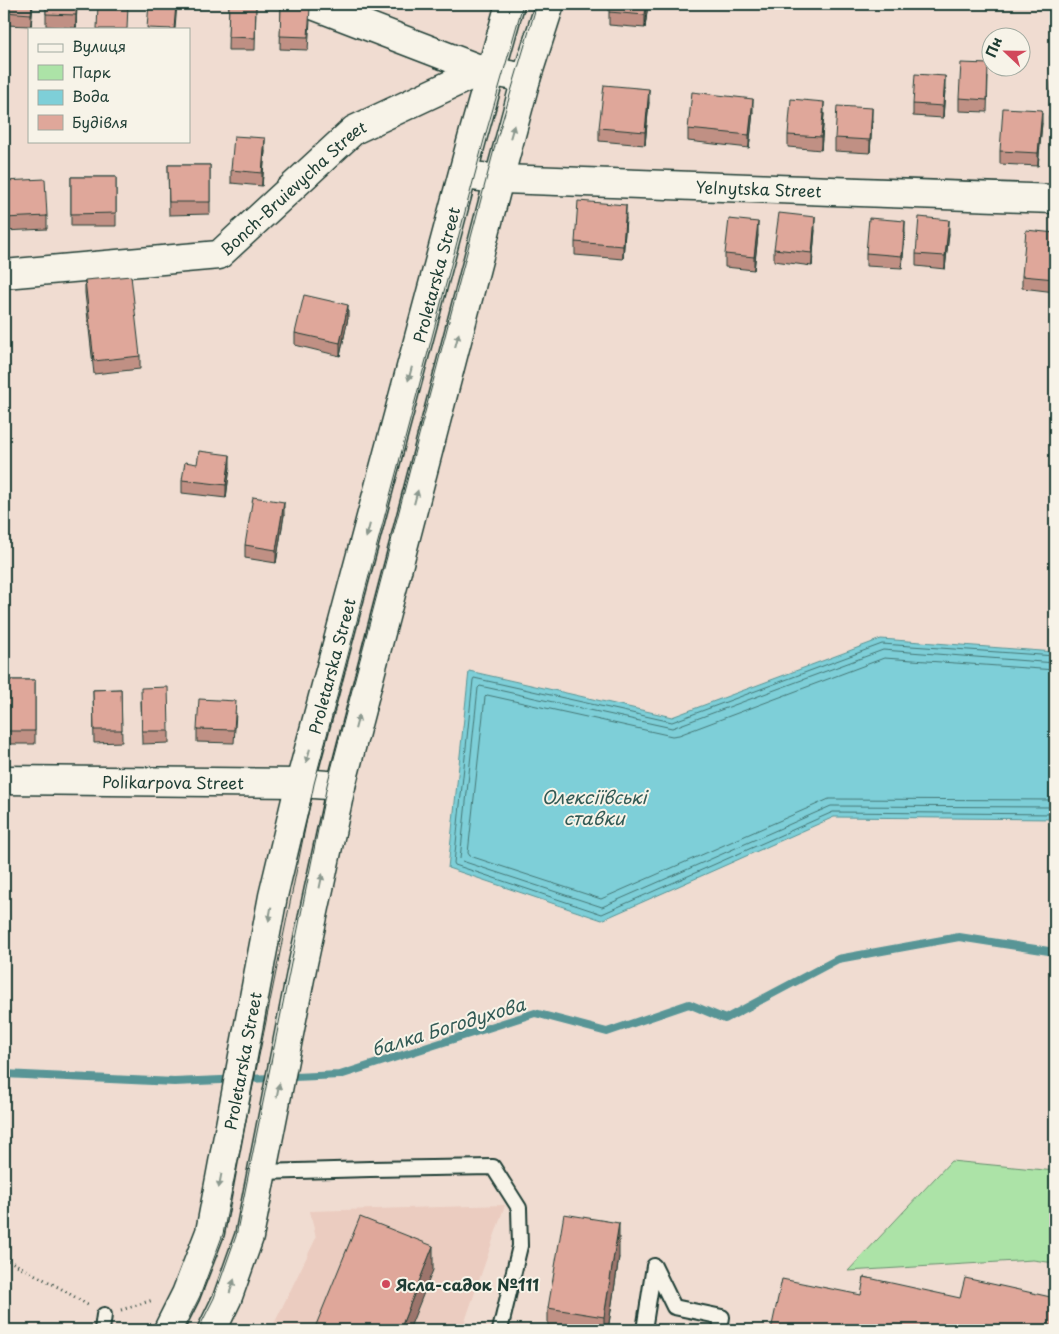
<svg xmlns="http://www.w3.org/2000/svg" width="1059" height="1334" viewBox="0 0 1059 1334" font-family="'Playpen Sans',sans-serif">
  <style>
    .built { fill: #ebccc0 }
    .green { fill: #ace3a7; stroke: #66906e }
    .water { fill: #7ecfd8; stroke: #589596 }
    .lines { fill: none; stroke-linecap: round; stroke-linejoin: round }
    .shore { stroke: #457776; stroke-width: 1 }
    .stream { stroke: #589596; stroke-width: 8 }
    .lane-casing { stroke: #1f3d34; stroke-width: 18 }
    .street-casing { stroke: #1f3d34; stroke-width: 31 }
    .secondary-casing { stroke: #1f3d34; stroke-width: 31 }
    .path { stroke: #1f3d34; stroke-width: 3; stroke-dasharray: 1 4; stroke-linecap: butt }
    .lane { stroke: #f7f3e8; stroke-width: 14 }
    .street { stroke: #f7f3e8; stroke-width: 28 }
    .secondary { stroke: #f7f3e8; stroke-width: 28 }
    .tram { stroke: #1f3d34; stroke-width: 1 }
    .wall { fill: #c09084; stroke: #1f3d34 }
    .shaded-wall { fill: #9c756c; stroke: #1f3d34 }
    .building { fill: #dfa79a; stroke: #1f3d34 }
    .oneway { fill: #8b988e }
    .poi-dot { fill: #d1495b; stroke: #f7f3e8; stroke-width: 2 }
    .labels { text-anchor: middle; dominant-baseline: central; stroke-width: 4; stroke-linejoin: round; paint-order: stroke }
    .street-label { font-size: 16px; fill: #1f3d34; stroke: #f7f3e8 }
    .poi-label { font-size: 16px; font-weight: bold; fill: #1f3d34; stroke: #f7f3e8; text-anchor: start }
    .water-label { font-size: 18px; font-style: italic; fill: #325a55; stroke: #f7f3e8 }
  </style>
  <rect width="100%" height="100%" fill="#f0dcd1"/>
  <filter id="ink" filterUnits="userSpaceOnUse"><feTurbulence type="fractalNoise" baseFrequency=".02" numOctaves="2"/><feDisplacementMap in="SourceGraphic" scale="10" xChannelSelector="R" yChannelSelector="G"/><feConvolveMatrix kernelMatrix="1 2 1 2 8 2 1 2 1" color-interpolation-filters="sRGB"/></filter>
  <g filter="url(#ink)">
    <path class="built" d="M505,1205L462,1330H271L316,1238L310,1211Z"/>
    <path class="green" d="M951,1161L1055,1171V1263L1033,1260L848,1271Z"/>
    <path class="water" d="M881,639L1055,652V819L834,817L602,920L448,868L469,671L672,717Z"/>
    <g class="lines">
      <path class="shore" d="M1055,656L882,644L672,722L474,678L473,680L454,863L455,865L602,914L833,812L1055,814
        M1055,663L883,650L672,728L480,686L478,688L460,859L462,861L602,907L831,806L1055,807
        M1055,670L884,658L679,735L672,736L487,695L485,697L468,853L470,856L601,899L829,799L1055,800"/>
      <path class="stream" d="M4,1074L174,1082L340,1075L535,1013L607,1032L689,1004L725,1019L838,959L959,937L1055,952"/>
      <defs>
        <path id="lane" d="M261,1172L370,1169L493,1167L519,1208L520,1246L500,1330
          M654,1266L674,1307L722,1317L720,1330
          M102,1330L104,1315
          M644,1330L654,1266"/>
        <g id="street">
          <path d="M310,4L482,70L515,76L526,79"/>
          <path id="s1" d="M463,175L499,179L1055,199"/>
          <path id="s2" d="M4,274L219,255L354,130L482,70"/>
          <path id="s3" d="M4,780L300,783L341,786"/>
        </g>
        <g id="secondary">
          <path id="s4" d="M168,1330L186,1294L210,1232L273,896L300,783L472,139L510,4"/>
          <path d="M212,1330L227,1299L249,1237L303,963L341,786L499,179L526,79L550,4"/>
        </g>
      </defs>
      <use href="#lane" class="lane-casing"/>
      <use href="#street" class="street-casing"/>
      <use href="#secondary" class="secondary-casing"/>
      <path class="path" d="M4,1258L60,1288L88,1305
        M121,1310L153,1300"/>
      <use href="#lane" class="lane"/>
      <use href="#street" class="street"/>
      <use href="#secondary" class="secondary"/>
      <path class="tram" d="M183,1330L200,1296L223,1234L314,784L484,140L523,4
        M198,1330L214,1298L236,1236L327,785L496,142L537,4"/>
    </g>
    <path class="wall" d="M4,4H33L31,26L4,25Z
      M46,4H77L76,28L46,26Z
      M229,4H256L255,50H228Z
      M648,4L645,28L609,25V12Z
      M281,7L310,20L308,50L280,49Z
      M988,77L987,112L959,111V98Z
      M1055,81V132L1049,131V119Z
      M945,89L943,118L913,116V104Z
      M649,102L645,145L599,141V128Z
      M753,112L749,148L688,141V129Z
      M824,114L821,150L788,147V135Z
      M872,121L870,153L835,151V138Z
      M1042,123L1038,166L1000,164V151Z
      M265,151L262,186L231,183V170Z
      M168,165H210V214L169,215Z
      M71,177H116V226H71Z
      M4,181L47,216V229L4,231Z
      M626,218L623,259L575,255V242Z
      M815,230L812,266L774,261V249Z
      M905,233L902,268L866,266V253Z
      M949,233L945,269L916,266V254Z
      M1055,233V292L1022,288V276Z
      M758,235L754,270L725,267V254Z
      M85,280L140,356V369L94,374L85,293Z
      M348,318L340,356L295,345V333Z
      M230,467L226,498L182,493V480Z
      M284,515L276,563L245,558V545Z
      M5,680H35V744H6Z
      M121,689L122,742L94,743L93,690Z
      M141,701L169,731V743L142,744Z
      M236,713L234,743L197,742V729Z
      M619,1257L608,1330H548V1308Z"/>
    <path class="shaded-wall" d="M32,4H33L31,26V14Z
      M76,4H77L76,28Z
      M176,4H177L175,29H174Z
      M646,4H648L645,28V15Z
      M945,76V89L943,118V106Z
      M649,89V102L645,145V132Z
      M753,99V112L749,148V135Z
      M824,102V114L821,150V137Z
      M872,108V121L870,153V140Z
      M1042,110V123L1038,166V153Z
      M265,138V151L262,186V173Z
      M626,205V218L623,259V246Z
      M815,217V230L812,266V253Z
      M949,220V233L945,269V256Z
      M905,221V233L902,268V256Z
      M758,222V235L754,270V257Z
      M348,305V318L340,356V343Z
      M230,455V467L226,498V485Z
      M284,502V515L276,563V550Z
      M619,1223V1257L608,1330H604V1317Z
      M433,1246V1270L409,1330H400Z"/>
    <path class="building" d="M4,4H32L31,14L4,12Z
      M46,4H76V15L46,14Z
      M98,4H128L127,29H97Z
      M149,4H176L174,29L147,28Z
      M229,4H256L255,38L228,37Z
      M609,4H646L645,15L609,12Z
      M281,7L310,8L308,37L280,36Z
      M961,63L988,64L987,100L959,98Z
      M915,74L945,76L943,106L913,104Z
      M1052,81H1055V119H1049Z
      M604,85L649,89L645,132L599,128Z
      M692,92L753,99L749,135L688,129Z
      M791,99L824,102L821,137L788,135Z
      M837,106L872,108L870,140L835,138Z
      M1003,108L1042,110L1038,153L1000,151Z
      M234,136L265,138L262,173L231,170Z
      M168,165H210V202H169Z
      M71,177H116V213L71,214Z
      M45,179L47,216L4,218V181Z
      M578,201L626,205L623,246L575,242Z
      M779,213L815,217L812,253L774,249Z
      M919,217L949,220L945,256L916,254Z
      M869,218L905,221L902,256L866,253Z
      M729,219L758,222L754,257L725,254Z
      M1026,230L1055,233V279L1022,276Z
      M131,276L140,356L94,361L85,280Z
      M304,295L348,305L340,343L295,333Z
      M199,451L230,455L226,485L182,480L185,462L197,464Z
      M253,497L284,502L276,550L245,545Z
      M5,680H35V731H6Z
      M168,687L169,731H142L141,688Z
      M121,689L122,730H94L93,690Z
      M199,699L236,701L234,730L197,729Z
      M564,1214L619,1223L604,1317L548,1308Z
      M360,1217L433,1246L400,1330H314Z
      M864,1277L960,1298L965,1278L1055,1298V1328H1052V1330H771L782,1279L861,1295Z"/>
    <defs><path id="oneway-solid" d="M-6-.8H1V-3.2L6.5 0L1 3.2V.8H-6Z" transform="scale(1.25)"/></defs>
    <g class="oneway">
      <use href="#oneway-solid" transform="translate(512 132) rotate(-74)"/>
      <use href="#oneway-solid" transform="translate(457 340) rotate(-75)"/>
      <use href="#oneway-solid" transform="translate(410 374) rotate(105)"/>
      <use href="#oneway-solid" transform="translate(416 497) rotate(-75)"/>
      <use href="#oneway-solid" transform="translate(368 531) rotate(105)"/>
      <use href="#oneway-solid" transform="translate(357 722) rotate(-75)"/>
      <use href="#oneway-solid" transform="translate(308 756) rotate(105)"/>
      <use href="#oneway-solid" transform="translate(321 881) rotate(-78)"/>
      <use href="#oneway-solid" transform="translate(270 914) rotate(100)"/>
      <use href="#oneway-solid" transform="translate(278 1090) rotate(-79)"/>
      <use href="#oneway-solid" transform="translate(220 1181) rotate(101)"/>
      <use href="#oneway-solid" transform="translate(232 1286) rotate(-71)"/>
    </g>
  </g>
  <circle class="poi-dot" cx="386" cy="1284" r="5"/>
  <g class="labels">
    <g class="street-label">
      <text stroke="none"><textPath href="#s2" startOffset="316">Bonch-Bruievycha Street</textPath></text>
      <text stroke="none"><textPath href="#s1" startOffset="296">Yelnytska Street</textPath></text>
      <text stroke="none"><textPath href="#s4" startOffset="1091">Proletarska Street</textPath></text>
      <text stroke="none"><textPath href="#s4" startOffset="686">Proletarska Street</textPath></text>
      <text stroke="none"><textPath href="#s3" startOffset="169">Polikarpova Street</textPath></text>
      <text stroke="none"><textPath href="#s4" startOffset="281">Proletarska Street</textPath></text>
    </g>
    <g class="poi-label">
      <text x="396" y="1284">Ясла-садок №111</text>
    </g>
    <g class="water-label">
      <text x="594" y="796">Олексіївські<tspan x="594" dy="21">ставки</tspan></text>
      <text transform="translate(448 1026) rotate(-17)">балка Богодухова</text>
    </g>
  </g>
  <rect width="1059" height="1334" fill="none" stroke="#f7f3e8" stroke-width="20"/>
  <rect x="10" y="10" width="1039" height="1314" fill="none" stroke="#1f3d34" stroke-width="2" filter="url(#ink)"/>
  <rect x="28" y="28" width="162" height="115" fill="#f7f3e8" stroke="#a1aaa0"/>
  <rect x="38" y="44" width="25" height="8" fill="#f7f3e8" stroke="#a1aaa0"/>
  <text x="72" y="52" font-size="15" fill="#1f3d34">Вулиця</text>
  <rect x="38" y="65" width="25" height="15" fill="#ace3a7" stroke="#a1aaa0"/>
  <text x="72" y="78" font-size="15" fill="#1f3d34">Парк</text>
  <rect x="38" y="90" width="25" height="15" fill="#7ecfd8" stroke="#a1aaa0"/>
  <text x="72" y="102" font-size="15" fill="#1f3d34">Вода</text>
  <rect x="38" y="115" width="25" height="15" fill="#dfa79a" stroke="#a1aaa0"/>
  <text x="72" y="128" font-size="15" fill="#1f3d34">Будівля</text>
  <g transform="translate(1006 52) rotate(292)"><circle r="24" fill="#f7f3e8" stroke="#a1aaa0"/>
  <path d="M0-4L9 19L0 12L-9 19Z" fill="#d1495b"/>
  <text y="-8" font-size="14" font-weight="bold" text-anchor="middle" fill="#1f3d34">Пн</text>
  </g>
</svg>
